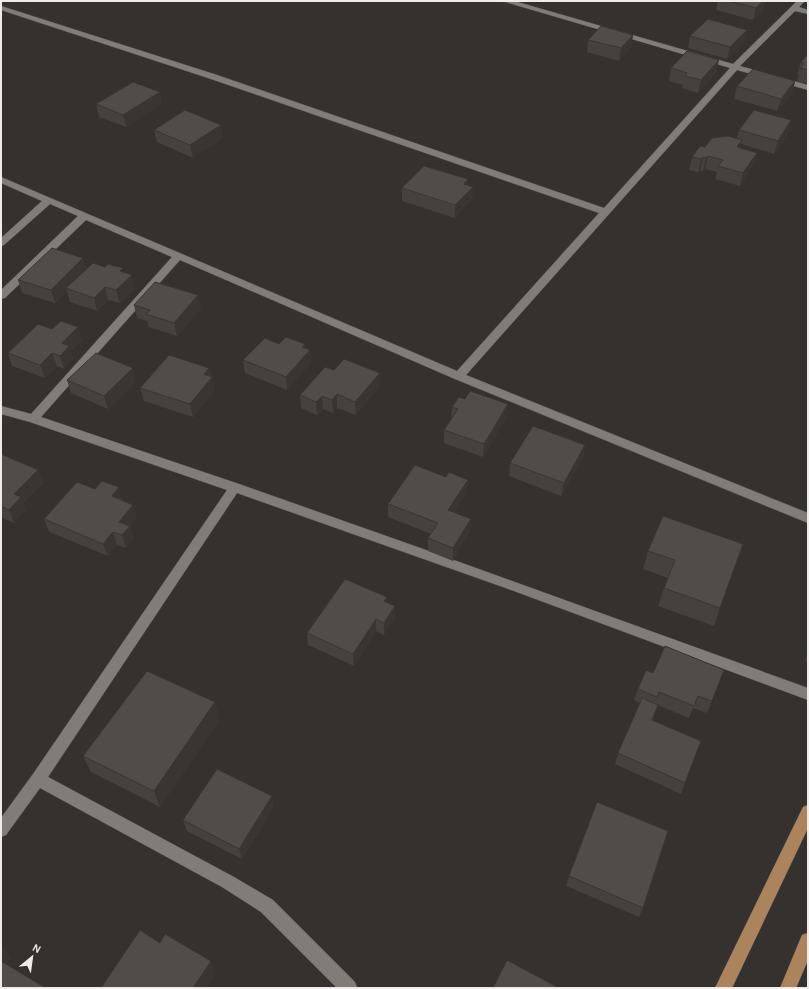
<svg xmlns="http://www.w3.org/2000/svg" width="809" height="989" viewBox="0 0 809 989" font-family="Karla,sans-serif">
  <style>
    .lines { fill: none; stroke-linecap: round; stroke-linejoin: round }
    .minor-casing { stroke: #534f4d; stroke-width: 1 }
    .major-casing { stroke: #534f4d; stroke-width: 1 }
    .minor { fill: #807c78; fill-rule: evenodd }
    .major { fill: #ab845e; fill-rule: evenodd }
    .wall { fill: #45413f }
    .shaded-wall { fill: #383533 }
    .building { fill: #504c49; stroke: #383533 }
  </style>
  <rect width="100%" height="100%" fill="#34312e"/>
  <g class="lines">
    <defs>
      <path id="minor" d="M502,1H514L733,64L797,1H805L799,7L808,10V14L795,11L740,66L808,85V90L737,70L466,375L808,513V523L455,379L180,260L41,417L239,484L426,550L808,688V700L514,591L237,493L48,777L234,877L273,900L355,982L357,988H337L261,912L222,887L40,788L6,835L1,837V818L33,774L227,490L30,422L1,414V406L31,414L172,257L86,220L5,298L1,299V290L78,216L50,204L4,245L1,246V238L42,201L1,183V177L457,371L599,213L211,79L1,10V6L217,75L604,208L730,68Z"/>
      <path id="major" d="M808,805V828L732,988H715L803,807Z
        M808,933V960L796,988H780L802,935Z"/>
    </defs>
    <use href="#minor" class="minor-casing"/>
    <use href="#major" class="major-casing"/>
    <use href="#minor" class="minor"/>
    <use href="#major" class="major"/>
  </g>
  <path class="wall" d="M718,1H766L763,10L753,20L716,10Z
    M633,35L631,47L619,61L587,52L588,40Z
    M690,36L744,42L727,59L688,48Z
    M808,56V84L797,81L799,75L797,74L801,62Z
    M671,68L716,73L698,93L682,88L683,85L669,81Z
    M795,81L792,94L777,111L734,99L737,86Z
    M96,104H162L126,127L99,117Z
    M791,120L788,133L774,154L741,144L740,148L757,153L753,165L740,186L715,179L717,172L705,169L703,171L700,170L698,172L689,170L692,157L705,147L737,139L739,130Z
    M221,125L223,138L193,158L157,142L154,130Z
    M468,179V186L473,187L472,200L455,218L402,201V188Z
    M83,258L86,269L124,272L135,288L120,303L108,300L97,311L70,302L67,291L55,303L22,293L18,280Z
    M198,295L201,308L177,336L149,327L147,321L137,318L134,305Z
    M78,327L82,340L71,351L73,359L64,369L57,366L45,378L12,366L8,353L52,329Z
    M279,344L306,349L310,350L311,363L287,390L245,373L243,360Z
    M209,368L211,376L212,377L215,390L193,417L144,401L140,388Z
    M67,380L136,381L108,409L71,393Z
    M380,386L356,415L337,408L333,413L323,409L317,415L301,408L300,395Z
    M452,407L507,417L483,457L444,443V430L451,420Z
    M585,445L583,458L561,496L509,476L510,463Z
    M1,454L38,470L43,483L23,503L26,510L14,523L1,517Z
    M467,493L454,512L470,531L453,561L428,551V538L431,534L388,517V504Z
    M123,500L137,518L130,526L134,539L126,548L117,545L108,556L49,532L44,519Z
    M663,516L720,608L714,626L658,606L664,588L668,578L643,569L648,551Z
    M387,597V602L395,606V618L384,635L376,631L354,666L308,645L307,633Z
    M808,653V662L805,661Z
    M646,670L712,701L707,713L693,708L689,718L655,704L653,720L685,783L681,794L615,764L618,753L640,703L634,700L638,689Z
    M220,719L160,807L91,772L83,756Z
    M274,807L242,859L187,831L183,820Z
    M569,876L643,908L639,917L566,886Z"/>
  <path class="shaded-wall" d="M763,1H766L763,10L753,20L756,8Z
    M747,30L744,42L727,59L730,47Z
    M633,35L631,47L619,61L621,48Z
    M719,60L716,73L698,93L701,80Z
    M795,81L792,94L777,111L781,99Z
    M160,92L162,104L126,127L123,115Z
    M791,120L788,133L774,154L778,141Z
    M221,125L223,138L193,158L190,145Z
    M742,140L739,153L737,147Z
    M757,153L753,165L740,186L743,173Z
    M708,156L705,169L703,171L706,158Z
    M703,157L700,170L698,172L701,159Z
    M468,179L467,192L473,187L472,200L455,218V205L464,184Z
    M1,219L3,226L1,227Z
    M83,258L87,271L66,288L67,291L55,303L51,290Z
    M123,268L126,281L132,275L135,288L120,303L116,290L120,271Z
    M105,287L108,300L97,311L94,298Z
    M198,295L201,308L177,336L174,323Z
    M78,327L82,340L71,351L73,359L64,369L60,356L62,343Z
    M305,344L306,354L310,350L311,363L287,390L286,377L302,347Z
    M52,353L57,366L45,378L40,365Z
    M133,368L136,381L108,409L104,396Z
    M209,368L211,379L212,377L215,390L193,417L190,404L204,374Z
    M380,373V386L356,415L355,402Z
    M337,394V408L333,413L332,400Z
    M322,396L323,409L317,415L316,402Z
    M508,404L507,417L483,457L484,444Z
    M585,445L583,458L561,496L564,483Z
    M38,470L43,483L23,503L26,510L14,523L9,510L14,494Z
    M468,480L467,493L448,523V510Z
    M119,487L123,500L116,509L112,496Z
    M133,505L137,518L123,534L119,522Z
    M471,519L470,531L453,561V548Z
    M130,526L134,539L126,548L122,535Z
    M113,532L117,545L108,556L103,544Z
    M387,597V609L384,601Z
    M395,606V618L384,635V623Z
    M376,619V631L354,666L353,654Z
    M215,702L220,719L160,807L154,791Z
    M272,796L274,807L242,859L239,849Z
    M1,946L11,958L3,969L1,966Z
    M211,961L216,974L207,988H193Z"/>
  <path class="building" d="M730,1H763L756,8Z
    M708,19L747,30L730,47L690,36Z
    M601,26L633,35L621,48L588,40Z
    M687,51L719,60L701,80L685,76L687,73L671,68Z
    M806,56H808V70L800,68L804,63L801,62Z
    M753,69L795,81L781,99L737,86Z
    M133,82L160,92L123,115L96,104Z
    M185,110L221,125L190,145L154,130Z
    M754,110L791,120L778,141L739,130Z
    M728,136L742,140L737,147L757,153L743,173L718,166L723,160L708,156L706,158L703,157L701,159L692,157L700,146L705,147L712,138Z
    M424,166L468,179L464,184L473,187L455,205L402,188Z
    M52,248L83,258L51,290L18,280Z
    M93,263L105,267L108,264L123,268L120,271L132,275L116,290L105,287L94,298L66,288Z
    M155,282L198,295L174,323L146,314L150,310L134,305Z
    M61,321L78,327L62,343L69,346L60,356L52,353L40,365L8,353L38,324L52,329Z
    M286,337L305,344L302,347L310,350L286,377L243,360L265,338L279,344Z
    M96,353L133,368L104,396L67,380Z
    M169,355L209,368L204,374L212,377L190,404L140,388Z
    M344,359L380,373L355,402L337,394L332,400L322,396L316,402L300,395L325,367L334,370Z
    M470,391L508,404L484,444L444,430L458,409L452,407L459,397L465,399Z
    M533,426L585,445L564,483L510,463Z
    M1,454L38,470L14,494L21,497L9,510L1,506Z
    M415,465L446,477L449,472L468,480L448,510L471,519L453,548L428,538L438,523L388,504Z
    M102,481L119,487L112,496L133,505L119,522L130,526L122,535L113,532L103,544L44,519L77,482L95,489Z
    M663,516L743,544L720,608L664,588L675,560L648,551Z
    M345,579L387,597L384,601L395,606L384,623L376,619L353,654L307,633Z
    M665,646L724,670L712,701L698,696L694,706L659,692L657,697L638,689L646,670L653,673Z
    M147,671L215,702L154,791L83,756Z
    M642,698L658,705L652,720L701,741L685,783L618,753Z
    M217,769L272,796L239,849L183,820Z
    M597,802L668,831L643,908L569,876Z
    M140,930L160,943L165,934L211,961L193,988H101Z
    M507,960L559,988H493Z
    M1,961L44,987L43,988H1Z"/>
  <rect width="809" height="989" fill="none" stroke="#eeecea" stroke-width="4"/>
  <g transform="translate(32 957) rotate(29)" stroke="#34312e" stroke-width="3" paint-order="stroke">
  <path d="M0-3L7 15L0 10L-7 15Z" fill="#eeecea"/>
  <text y="-6" font-size="11" font-weight="bold" text-anchor="middle" fill="#eeecea">N</text>
  </g>
</svg>
